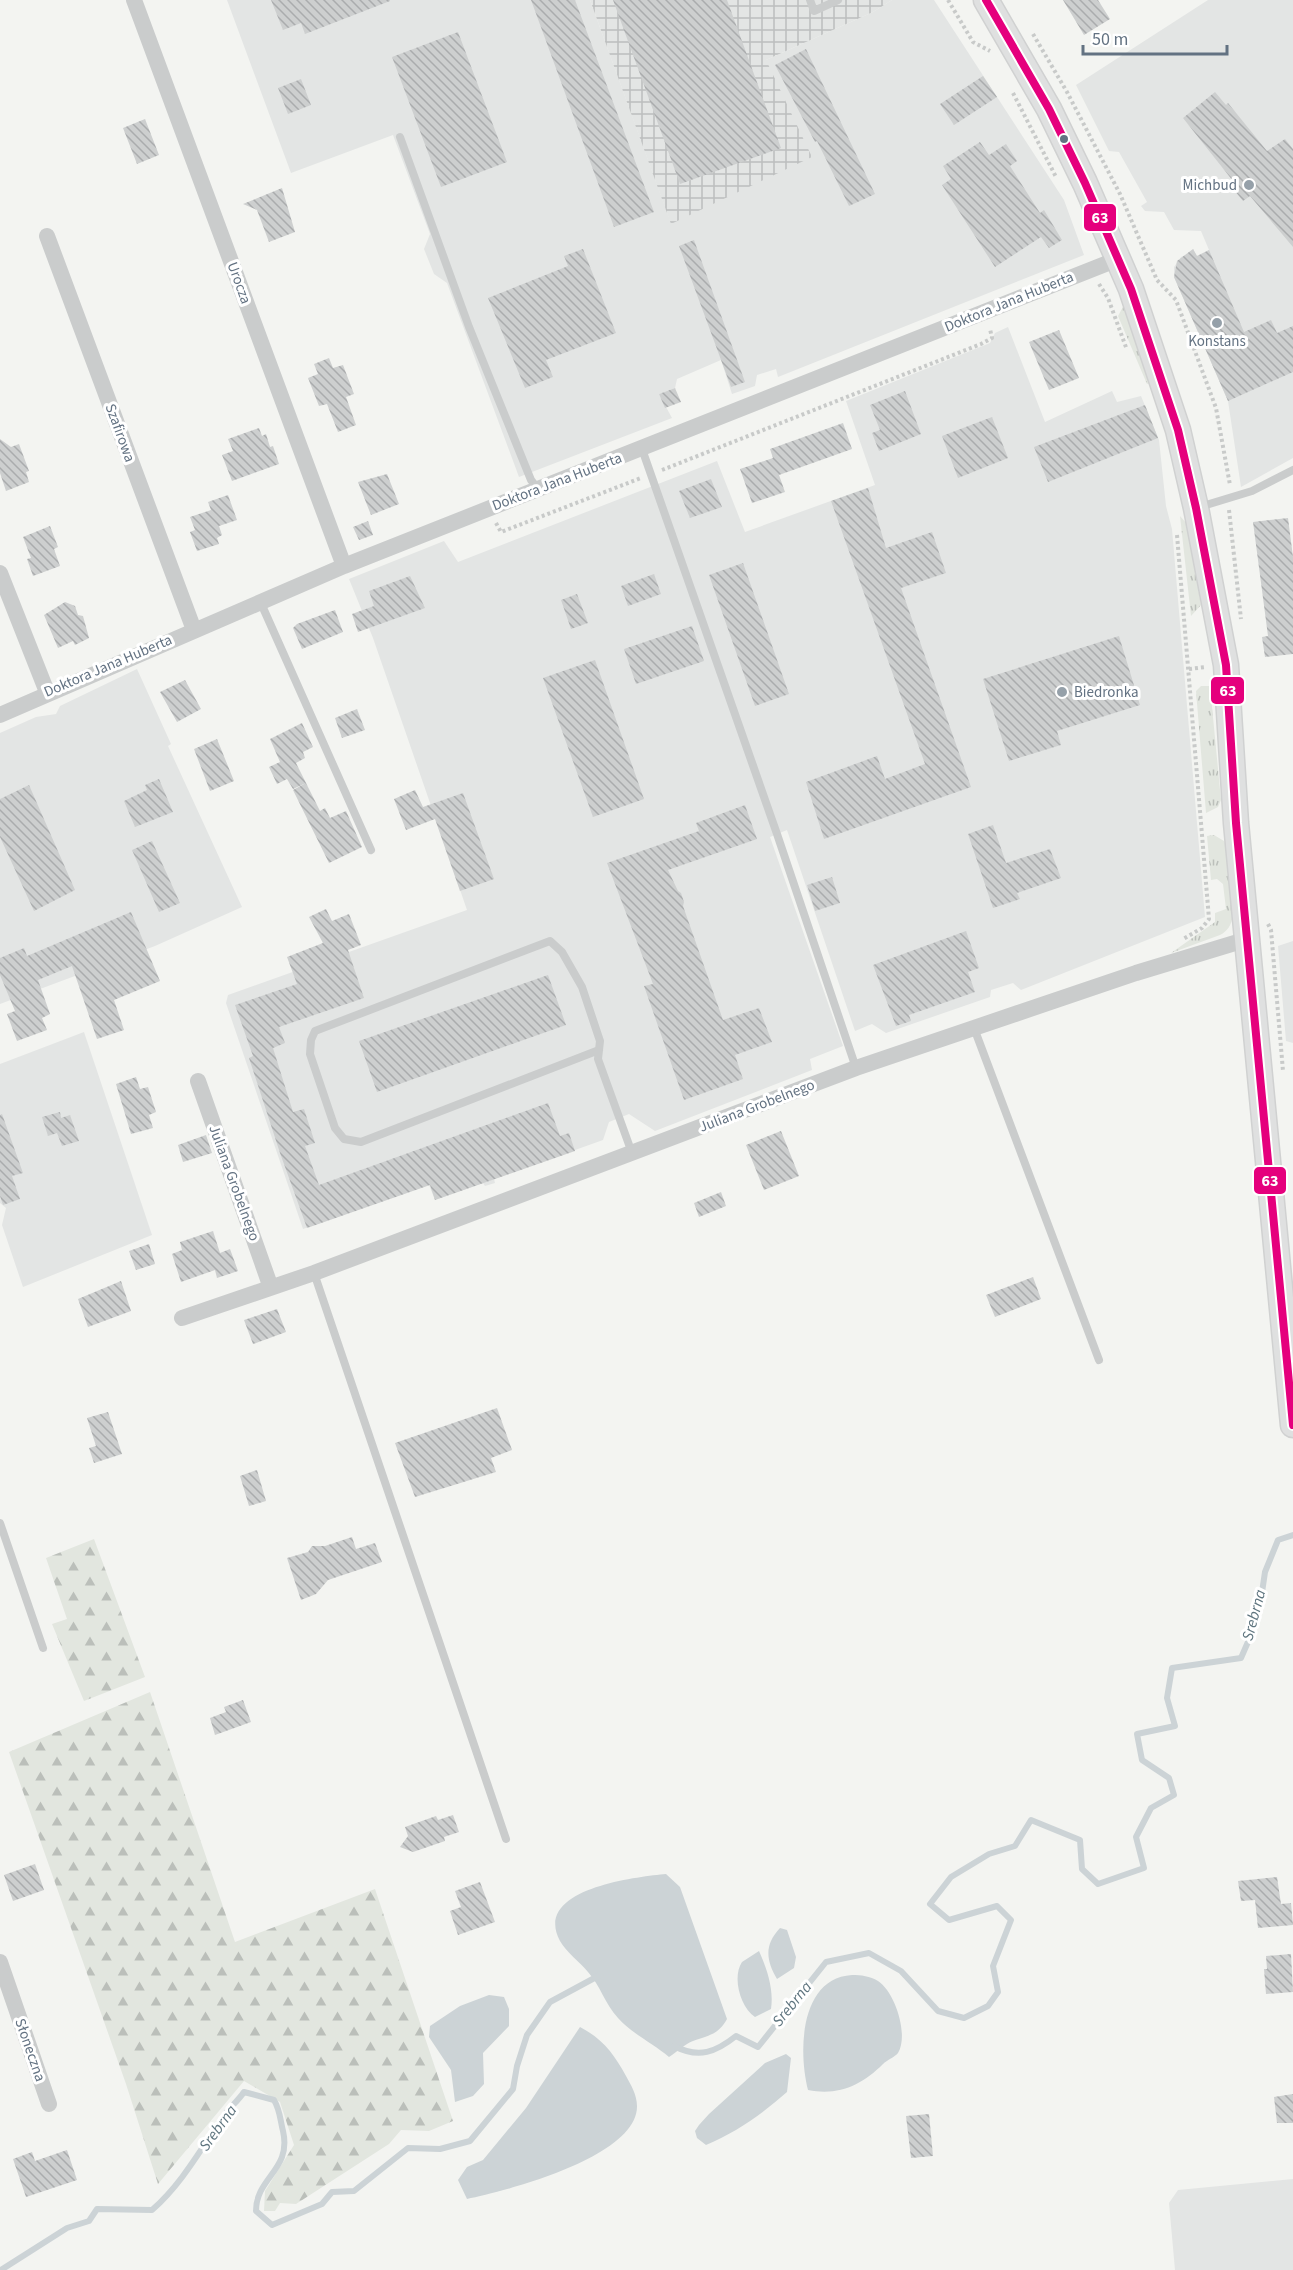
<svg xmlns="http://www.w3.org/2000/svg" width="1293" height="2270" viewBox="0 0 1293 2270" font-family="'Source Sans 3',sans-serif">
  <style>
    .built { fill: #e3e5e4 }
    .industrial { fill: url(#industrial-grid) }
    .grass { fill: url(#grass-tufts) }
    .forest { fill: url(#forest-firs) }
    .water { fill: #ccd3d6 }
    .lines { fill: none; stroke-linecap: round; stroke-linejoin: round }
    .stream { stroke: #ccd3d6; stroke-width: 6 }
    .building { fill: url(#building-back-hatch) }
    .secondary-casing { stroke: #d0d1d1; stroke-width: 27 }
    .path { stroke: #c8cac9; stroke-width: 4; stroke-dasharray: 3 3; stroke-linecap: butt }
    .lane { stroke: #cacccc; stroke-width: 8 }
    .street { stroke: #cacccc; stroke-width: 16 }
    .secondary { stroke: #dfe0e0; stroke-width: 24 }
    .bus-1-casing { stroke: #fff; stroke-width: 12 }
    .bus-1 { stroke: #e5007d; stroke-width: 8 }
    .bus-dot { fill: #637282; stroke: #fff; stroke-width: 2 }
    .poi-dot { fill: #95a0a9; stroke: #fff; stroke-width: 2 }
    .labels { text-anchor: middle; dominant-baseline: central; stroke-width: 6; stroke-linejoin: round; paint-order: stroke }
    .poi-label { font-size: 15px; fill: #637282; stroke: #fff; text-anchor: end }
    .street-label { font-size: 15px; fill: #637282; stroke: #fff }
    .water-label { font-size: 16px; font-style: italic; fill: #5f757f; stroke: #fff }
    .line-badge { stroke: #fff; stroke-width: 2 }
    .badge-label { font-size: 16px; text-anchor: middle; font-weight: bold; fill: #fff }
  </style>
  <defs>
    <pattern id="industrial-grid" width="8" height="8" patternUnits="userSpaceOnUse" patternTransform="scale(1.5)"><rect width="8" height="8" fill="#e3e5e4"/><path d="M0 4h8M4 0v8" fill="none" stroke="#bcbebe"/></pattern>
    <pattern id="grass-tufts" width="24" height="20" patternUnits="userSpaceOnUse" patternTransform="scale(1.5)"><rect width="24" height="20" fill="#e2e6df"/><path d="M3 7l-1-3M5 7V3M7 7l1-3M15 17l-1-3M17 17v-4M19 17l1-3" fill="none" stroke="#bbbfba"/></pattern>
    <pattern id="forest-firs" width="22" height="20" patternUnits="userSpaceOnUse" patternTransform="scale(1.5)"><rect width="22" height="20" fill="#e2e6df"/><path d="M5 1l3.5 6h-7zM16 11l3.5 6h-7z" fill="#bbbfba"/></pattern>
    <pattern id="building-back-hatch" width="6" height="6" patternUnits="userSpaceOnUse" patternTransform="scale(1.5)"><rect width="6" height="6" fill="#cdcfcf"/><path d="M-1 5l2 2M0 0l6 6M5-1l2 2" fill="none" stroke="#aaacad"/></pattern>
  </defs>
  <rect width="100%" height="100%" fill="#f3f4f1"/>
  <path class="built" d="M227,0H590L671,223L766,60L873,12L892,0H934L1064,200L1084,255L778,377L776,369L757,375L755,386L732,394L721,360L677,379L675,388L659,394L672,418L519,477L447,283L434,274L424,249L430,234L393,135L291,173Z
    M1208,0H1293V458L1241,487L1228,401L1174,277V267L1181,257L1193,252V249L1197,256L1209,250L1201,231L1174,230L1164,212L1145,211L1141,206L1147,202L1119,152L1109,151L1076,85Z
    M1008,327L1045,422L1112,391L1117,402L1141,396L1159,440L1166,506L1172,529L1205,917L1021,990L1013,983L991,990L990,997L886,1033L872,1024L855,1031L787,830L770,837L843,1046L810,1059L812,1070L655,1131L629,1114L609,1122L603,1140L494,1179L495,1183L485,1186L483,1183L435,1200L429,1185L303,1229L226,1003L228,995L467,910L373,638L349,579L444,541L458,562L717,461L745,532L875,485L846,401L990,343L995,333Z
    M137,669L171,744L168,746L242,907L155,946L0,1004V733L36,717L56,714L60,706Z
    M1293,941V1043L1286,1041L1278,946Z
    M84,1032L152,1235L23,1287L2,1225L6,1208L0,1203V1064Z
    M1293,2179V2270H1175L1169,2203L1178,2190Z"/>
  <path class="industrial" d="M590,0H892L873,12L766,60L812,157L671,224Z"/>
  <path class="grass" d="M1124,305L1150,382V383L1147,384L1118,316Z
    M1180,516L1187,524L1201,605L1191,616Z
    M1201,686H1210L1221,800L1218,807L1206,813L1196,691Z
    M1214,835L1224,841L1227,847L1233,916C1231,925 1228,931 1220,935L1171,953L1215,922V913L1226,909L1223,884L1217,879L1211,880L1207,836Z"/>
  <path class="forest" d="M94,1539L145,1677L84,1701L52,1624L67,1619L46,1558Z
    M150,1692L235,1942L375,1889L453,2121L429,2131L401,2130L389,2144L296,2204L280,2203L275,2211H264L265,2191L294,2145L280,2102L244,2081L158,2184L126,2084L9,1752Z"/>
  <path class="water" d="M666,1874L680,1887L727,2019C718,2035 709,2035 693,2041C685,2044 677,2052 669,2057C654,2044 631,2033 618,2018C605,2004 600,1985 588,1972C580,1962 566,1952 560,1941C532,1889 635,1877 666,1874Z
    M780,1928L787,1930L796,1957L794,1968L777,1979C766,1960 764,1945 780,1928Z
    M759,1951C767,1969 774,1989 771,2009L755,2017C740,2007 732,1977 742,1962Z
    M852,1975C861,1975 870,1976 878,1981C895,1992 909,2035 898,2053C895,2057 887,2060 883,2064C862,2085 839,2096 808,2090C798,2051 800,1978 852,1975Z
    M489,1995L504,1997L509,2009V2026L483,2053L484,2084L473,2096L455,2102L451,2070L429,2037L430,2026L460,2006Z
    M580,2027C603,2039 614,2054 626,2076C631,2085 637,2095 637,2106C638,2157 506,2191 467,2199L458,2180L467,2167L483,2160L526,2108Z
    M786,2054L791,2058L787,2092C762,2114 737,2132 706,2145L697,2138L695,2131L699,2125L709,2114L765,2063Z"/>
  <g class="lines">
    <path class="stream" d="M674,2046C699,2059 716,2052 736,2036L758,2047L826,1962L869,1953L901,1971L938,2011L964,2018L988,2006L998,1992L993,1966L1011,1920L997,1906L949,1920L930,1904L951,1877L989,1854L1015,1846L1031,1820L1080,1840L1082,1869L1098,1884L1144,1868L1136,1837L1151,1808L1174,1795L1169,1778L1142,1760L1137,1734L1175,1726L1167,1698L1172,1668L1241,1658L1251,1635L1260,1606L1265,1572L1278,1540L1293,1535
      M1,2270L67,2228L89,2221L97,2209L152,2210C181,2185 201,2149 223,2117C229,2108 238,2101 244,2092L274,2100C280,2110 280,2119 283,2131C292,2170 256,2177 256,2211L272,2225L322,2204L332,2192L354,2191L408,2148L440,2149L470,2141L513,2089L517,2066L527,2035L550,2002L600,1975"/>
  </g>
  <path class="building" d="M271,0H390V1L305,34L301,23L283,30Z
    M531,0H575L654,212L614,227Z
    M613,0H727L781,148L680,184Z
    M1063,0H1098L1110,19L1084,35Z
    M458,32L507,162L441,187L392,57Z
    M806,49L875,194L849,206L817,141L815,142L775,65Z
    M983,76L997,97L954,125L940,104Z
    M301,79L311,105L288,114L278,88Z
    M1215,92L1226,105L1228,103L1267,151L1285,139L1293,149V247L1250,196L1243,201L1229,184L1233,181L1183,118Z
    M145,119L159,155L137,164L123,128Z
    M980,142L989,155L1006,144L1017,161L1010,166L1040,213L1044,210L1062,240L1049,248L1041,237L995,267L942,185L951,179L943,166Z
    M282,188L295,232L269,242L257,210L243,204Z
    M694,240L745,382L731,387L679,246Z
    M583,249L616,333L546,360L553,377L525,388L488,298L568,266L564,256Z
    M1193,249L1197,256L1209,250L1244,332L1271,320L1277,333L1293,326V372L1228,401L1174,277L1177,261Z
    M1059,330L1079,378L1049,390L1029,342Z
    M329,358L333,368L343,365L354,394L346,397L356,425L338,432L327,404L319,406L308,378L318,374L314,364Z
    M675,388L681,402L665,408L659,394Z
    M905,391L921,434L879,451L872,433L880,430L870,405Z
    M1145,405L1158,438L1048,482L1034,447Z
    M992,417L1008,458L958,478L942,436Z
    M843,423L852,449L779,475L785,492L752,503L740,469L773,458L770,449Z
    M259,428L262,436L266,434L270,447L273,446L279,464L232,481L222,455L233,451L228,439Z
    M0,439L11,447L19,444L29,471L26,472L29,482L6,491L0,473Z
    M387,474L399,504L371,515L358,482Z
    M711,479L722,507L690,518L679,491Z
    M868,488L886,548L932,532L946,573L901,588L971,787L824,839L806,782L877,756L885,779L925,764L831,501Z
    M228,495L237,520L219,526L222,535L217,538L219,544L197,551L190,532L195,530L190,517L211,510L208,502Z
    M1288,518L1293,557V654L1265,657L1262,637L1268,636L1253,522Z
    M368,521L373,535L359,540L353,527Z
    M50,526L58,547L54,549L60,566L33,576L27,559L31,558L23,537Z
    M743,563L789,694L755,706L709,575Z
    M654,574L661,594L628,606L621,586Z
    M410,576L425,608L358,632L352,614L374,606L369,591Z
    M577,594L588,623L571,629L561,600Z
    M65,602L75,606L78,615L83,616L89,638L75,645L73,641L58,648L44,615Z
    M335,610L343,632L302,649L293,628L297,624Z
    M692,626L704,661L636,684L624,649Z
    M1119,636L1140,705L1057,731L1061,745L1009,761L983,679Z
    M595,660L644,799L593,817L543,678Z
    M185,680L201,709L177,722L160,692Z
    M357,709L365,730L342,738L335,718Z
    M302,723L313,747L303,752L305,758L296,763L306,783L293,789L287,779L277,784L269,767L280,762L270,739Z
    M217,739L234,781L210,791L194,749Z
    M159,779L173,812L135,827L124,801L147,790L145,785Z
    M306,783L320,811L325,808L330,818L346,811L362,847L329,863L293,790Z
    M29,785L75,890L34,911L0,837V799Z
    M415,790L423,807L463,793L494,879L460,891L435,819L406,830L394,799Z
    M745,805L757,839L668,870L678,891L681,893L684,902L683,906L723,1020L759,1008L772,1042L735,1055L743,1079L684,1100L644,986L653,984L607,863L699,831L696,823Z
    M993,825L1006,863L1050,849L1061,878L1017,893L1020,899L993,908L968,834Z
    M152,841L180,903L159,912L132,850Z
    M832,877L840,903L815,911L807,885Z
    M326,909L332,921L349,914L361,945L348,950L364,998L279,1027L285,1043L273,1048L293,1112L304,1109L315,1143L305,1146L319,1185L548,1103L560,1136L569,1133L575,1151L435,1200L430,1185L307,1228L280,1153L249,1058L253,1056L235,1005L297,984L287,957L323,943L309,917Z
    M131,912L160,981L114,1000L124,1030L97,1039L72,966L38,980L50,1014L42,1018L47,1030L17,1041L7,1014L15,1011L0,975V958L24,948L27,956Z
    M966,931L979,968L968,972L975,992L909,1015L911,1021L896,1026L873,965Z
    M548,975L566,1025L377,1092L359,1041Z
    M136,1077L140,1089L148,1087L156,1112L149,1115L153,1128L131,1134L116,1084Z
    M60,1112L61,1118L70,1115L79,1141L62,1146L57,1133L48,1136L42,1117Z
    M2,1114L23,1173L12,1176L20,1199L3,1205L0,1196V1115Z
    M781,1131L799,1176L764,1190L746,1145Z
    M206,1135L212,1153L183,1162L178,1145Z
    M721,1192L726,1206L699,1217L694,1203Z
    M213,1231L220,1253L230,1249L238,1271L217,1278L215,1270L181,1282L172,1254L182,1250L180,1242Z
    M149,1244L155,1264L136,1270L129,1251Z
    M1033,1277L1041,1299L995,1317L986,1295Z
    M121,1281L131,1311L88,1327L78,1299Z
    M277,1309L286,1332L253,1344L244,1320Z
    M497,1408L512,1450L491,1458L496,1472L415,1497L395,1443Z
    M108,1412L122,1454L94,1463L89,1448L96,1446L87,1418Z
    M257,1470L266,1501L249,1506L240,1476Z
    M352,1537L356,1549L375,1543L382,1562L328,1580L316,1594L301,1600L287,1558L308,1552L312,1546H325Z
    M243,1700L251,1722L215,1735L210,1718L226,1712L224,1707Z
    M453,1815L459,1832L444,1837L445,1841L413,1852L400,1847L408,1836L405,1827L436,1816L438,1820Z
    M35,1864L44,1890L13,1901L4,1875Z
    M1277,1877L1281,1904L1291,1903L1293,1925L1258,1928L1255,1900L1241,1901L1238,1881Z
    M480,1882L495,1922L458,1935L450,1911L461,1907L455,1891Z
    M1291,1954L1293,1992L1266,1994L1264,1969H1267L1266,1956Z
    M1293,2094V2123H1277L1274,2097Z
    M929,2114L933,2156L911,2158L906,2116Z
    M67,2150L77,2180L26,2197L13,2159L32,2152L35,2161Z"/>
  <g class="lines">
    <defs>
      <path id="secondary" d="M986,0L1049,109L1085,183L1131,289L1178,430L1196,508L1226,665L1236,823L1293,1425"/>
    </defs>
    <use href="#secondary" class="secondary-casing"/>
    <path class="path" d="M948,0L973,42L990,51
      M1033,34L1067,92L1120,194L1157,280L1176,300L1216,408L1230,485
      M1013,93L1056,177
      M1099,284L1108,298L1127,350
      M662,470L981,344L992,338L990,329
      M1229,510L1241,619
      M496,523L501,532L641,478
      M1177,535L1209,919L1202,928L1183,939
      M1189,669L1206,667
      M1268,924L1271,930L1283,1071"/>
    <path class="lane" d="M810,0L814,11L838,0
      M400,137L469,327L531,480L538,489
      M642,449L777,834L856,1068
      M1196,508L1252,491L1293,470
      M260,601L371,850
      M974,1028L1099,1360
      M599,1050L361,1142L344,1139L335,1128L310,1054L311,1040L315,1031L550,941L562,952L582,987L600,1041L598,1059L632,1153
      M314,1273L506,1839
      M0,1523L43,1648"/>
    <path class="street" d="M134,0L344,566
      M47,236L194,630
      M0,573L47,692
      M0,715L344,566L1118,259
      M198,1081L270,1285
      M182,1318L314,1273L856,1068L1136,973L1248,939
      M0,1962L49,2104"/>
    <use href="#secondary" class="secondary"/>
    <defs>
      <path id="bus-1" d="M986,0L1049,109L1085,183L1131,289L1178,430L1196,508L1226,665L1236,823L1293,1425"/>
    </defs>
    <use href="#bus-1" class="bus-1-casing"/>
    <use href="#bus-1" class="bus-1"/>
  </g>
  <circle class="bus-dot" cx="1064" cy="139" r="5"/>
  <g class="poi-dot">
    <circle cx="1249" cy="185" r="6"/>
    <circle cx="1217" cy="323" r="6"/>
    <circle cx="1062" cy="692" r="6"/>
  </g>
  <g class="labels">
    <g class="poi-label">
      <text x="1237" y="185">Michbud</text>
      <text x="1217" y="341" text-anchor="middle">Konstans</text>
      <text x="1074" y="692" text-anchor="start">Biedronka</text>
    </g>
    <g class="street-label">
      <text transform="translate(239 283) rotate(70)">Urocza</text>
      <text transform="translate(1009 302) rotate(-22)">Doktora Jana Huberta</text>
      <text transform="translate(120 433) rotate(70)">Szafirowa</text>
      <text transform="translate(557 482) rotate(-21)">Doktora Jana Huberta</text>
      <text transform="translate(108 666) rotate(-23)">Doktora Jana Huberta</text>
      <text transform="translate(757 1106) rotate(-21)">Juliana Grobelnego</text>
      <text transform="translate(234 1183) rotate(70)">Juliana Grobelnego</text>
      <text transform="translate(30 2050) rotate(71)">Słoneczna</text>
    </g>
    <g class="water-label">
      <text transform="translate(1254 1615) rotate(-75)">Srebrna</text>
      <text transform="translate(792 2004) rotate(-51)">Srebrna</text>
      <text transform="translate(218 2128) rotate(-54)">Srebrna</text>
    </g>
  </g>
  <g class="line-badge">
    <rect x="1083" y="203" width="34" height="29" rx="6" fill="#e5007d"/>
    <rect x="1210" y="676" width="35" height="29" rx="6" fill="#e5007d"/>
    <rect x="1253" y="1166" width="34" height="29" rx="6" fill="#e5007d"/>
  </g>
  <g class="badge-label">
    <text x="1100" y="223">63</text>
    <text x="1228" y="696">63</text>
    <text x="1270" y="1186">63</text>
  </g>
  <path d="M1083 45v9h144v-9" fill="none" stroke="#637282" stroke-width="3"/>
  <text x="1092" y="45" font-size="18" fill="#637282" stroke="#ffffff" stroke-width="4.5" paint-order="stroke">50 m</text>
</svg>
